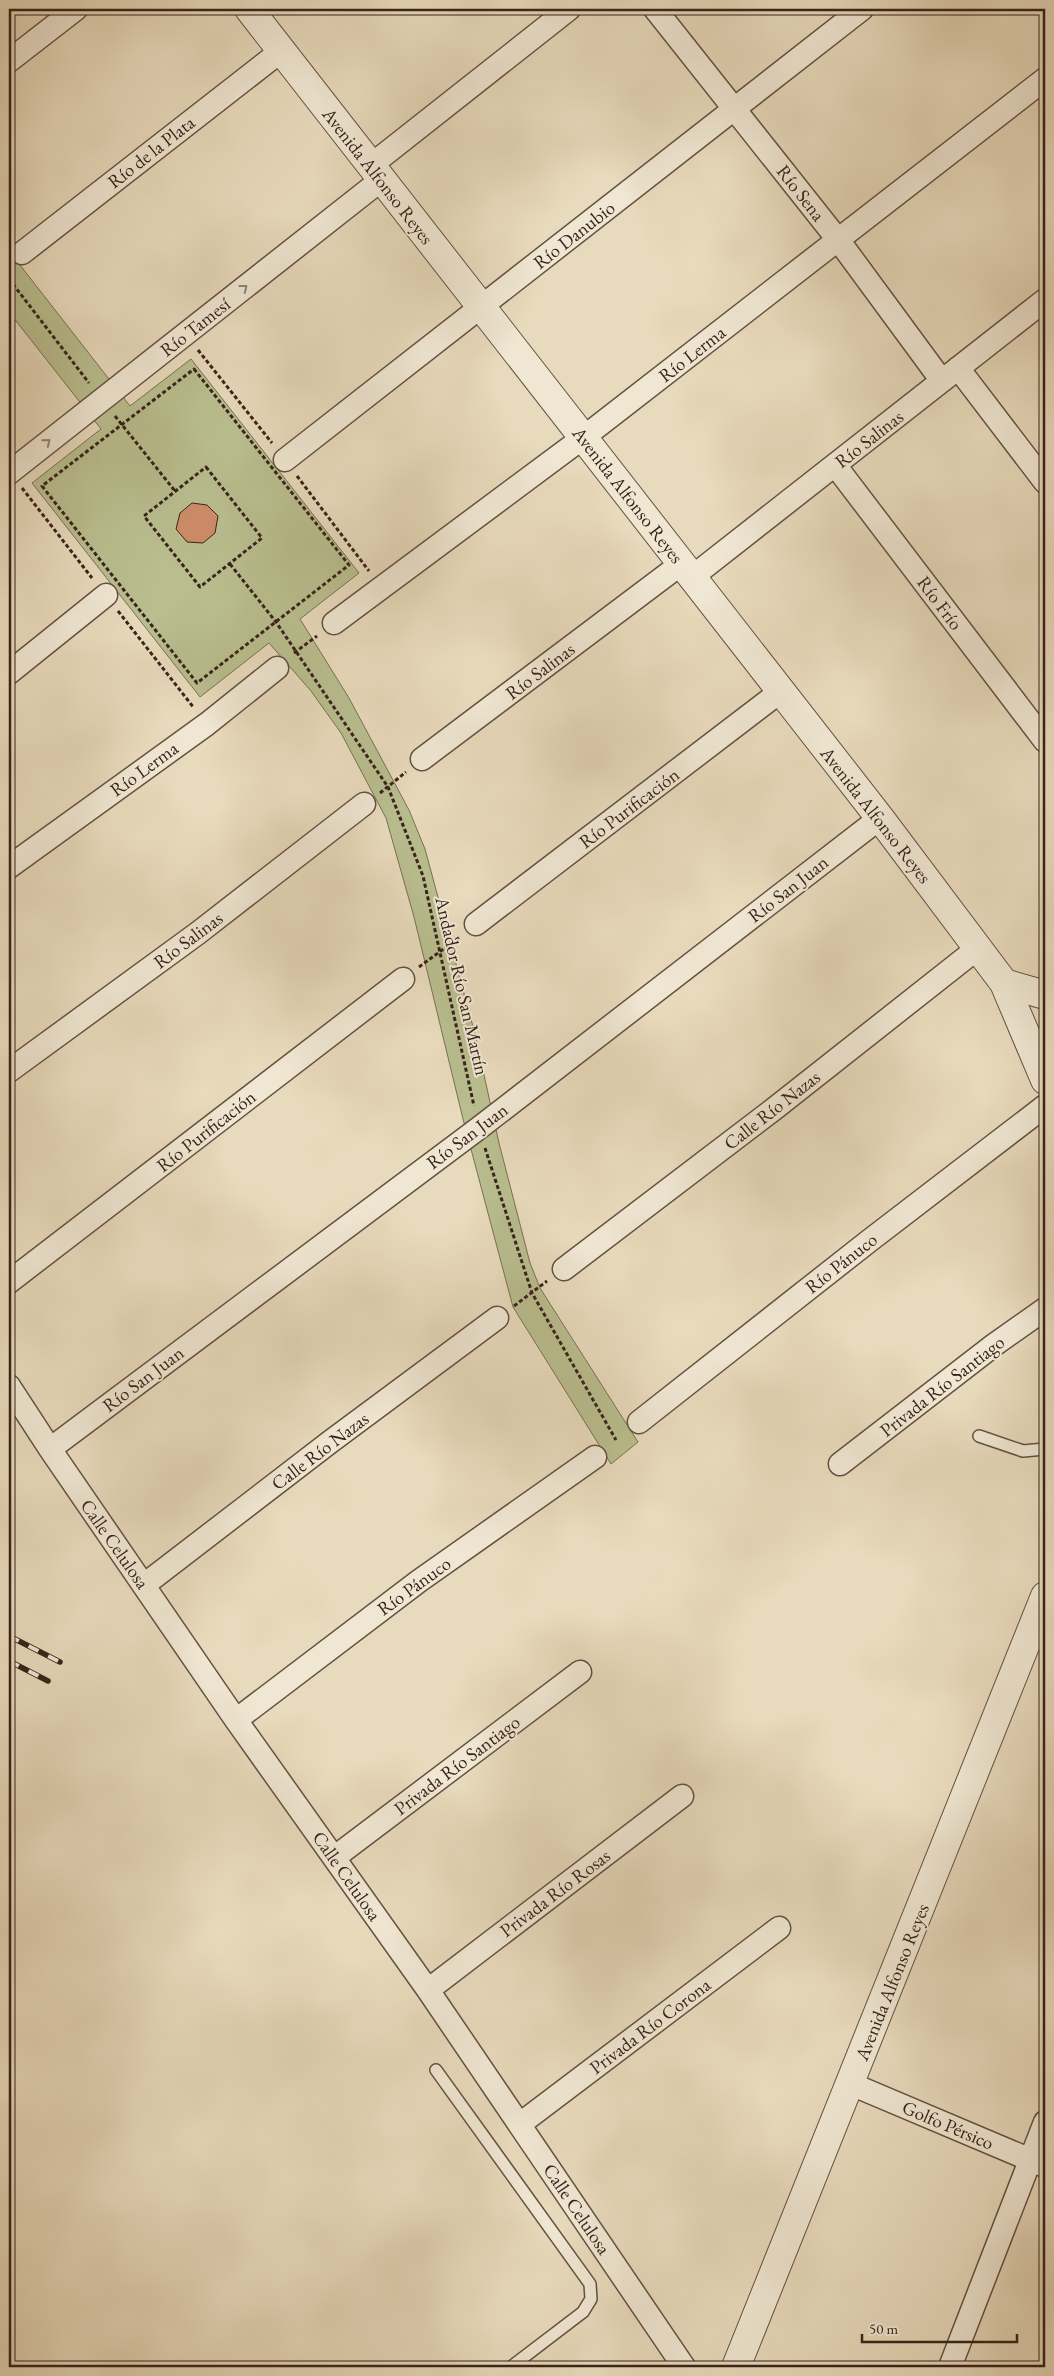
<svg xmlns="http://www.w3.org/2000/svg" width="1054" height="2376" viewBox="0 0 1054 2376" font-family="'EB Garamond',serif">
  <style>
    .green { fill: #b9be8f; stroke: #787055 }
    .building { fill: #cd8c69; stroke: #38231b }
    .lines { fill: none; stroke-linecap: round; stroke-linejoin: round }
    .service-casing { stroke: #645143; stroke-width: 14 }
    .minor-casing { stroke: #645143; stroke-width: 25 }
    .tertiary-casing { stroke: #645143; stroke-width: 30 }
    .path { stroke: #38231b; stroke-width: 3; stroke-dasharray: 4 2.5; stroke-linecap: butt }
    .service { stroke: #f0e7d3; stroke-width: 11 }
    .minor { stroke: #f0e7d3; stroke-width: 22 }
    .tertiary { stroke: #f0e7d3; stroke-width: 28 }
    .rail-casing { stroke: #38231b; stroke-width: 5.5 }
    .rail { stroke: #f0e7d3; stroke-width: 4; stroke-dasharray: 11; stroke-linecap: butt }
    .oneway { stroke: #948577 }
    .labels { text-anchor: middle; dominant-baseline: central; stroke-width: 4; stroke-linejoin: round; paint-order: stroke }
    .street-label { font-size: 19px; fill: #38231b; stroke: #f0e7d3 }
  </style>
  <rect width="100%" height="100%" fill="#e8dabc"/>
  <filter id="stains"><feTurbulence type="fractalNoise" baseFrequency=".004" numOctaves="4"/><feColorMatrix values="0 0 0 0 .2 0 0 0 0 .09 0 0 0 0 .02 0 0 0 .5 -.17"/></filter>
  <radialGradient id="worn" r=".72"><stop offset=".6" stop-color="#630" stop-opacity="0"/><stop offset="1" stop-color="#630" stop-opacity=".3"/></radialGradient>
  <path class="green" d="M9,251L130,406L191,359L359,573L300,619L349,698L409,810L425,849L475,1034L499,1143L530,1263L540,1288L638,1442L611,1464L513,1307L463,1119L414,917L386,818L341,733L311,691L269,643L200,697L32,483L101,429L9,312Z"/>
  <path class="building" d="M192,503L207,505L218,516L215,533L203,543L187,542L176,529L180,513Z"/>
  <g class="lines">
    <defs>
      <path id="service" d="M979,1436L1023,1451L1045,1449
        M436,2070L590,2284L591,2299L583,2312L511,2367"/>
      <path id="minor" d="M655,9L839,241L942,381
        M9,61L76,9
        M370,166L569,9
        M22,253L281,51
        M958,368L1045,482
        M285,460L862,9
        M835,465L1045,741
        M9,473L381,180
        M692,577L1045,300
        M334,623L584,437L1045,79
        M9,673L106,595
        M422,759L681,564
        M9,867L207,724L277,668
        M476,924L781,691
        M9,1071L198,933L364,804
        M564,1269L774,1109L978,948
        M9,1282L403,979
        M9,1386L50,1449L236,1720L428,1990L684,2367
        M639,1422L869,1241L1045,1106
        M50,1449L479,1128L880,818
        M840,1464L994,1345L1045,1309
        M144,1585L330,1442L497,1318
        M236,1720L419,1581L595,1457
        M335,1857L580,1672
        M428,1990L682,1796
        M851,2084L1045,2166
        M520,2124L779,1928
        M950,2367L1045,2122"/>
      <path id="tertiary" d="M249,9L880,818L1004,983L1045,1080
        M1004,983L1045,995
        M736,2367L1045,1596"/>
    </defs>
    <use href="#service" class="service-casing"/>
    <use href="#minor" class="minor-casing"/>
    <use href="#tertiary" class="tertiary-casing"/>
    <path class="path" d="M9,279L89,383
      M198,350L272,443
      M194,369L349,565L197,683L42,486Z
      M115,416L175,491
      M206,467L262,538L200,587L144,516Z
      M297,476L369,571
      M22,488L92,578
      M230,564L276,622L388,787L423,876L474,1106
      M118,611L194,708
      M294,653L317,636
      M380,793L406,772
      M419,967L460,937
      M485,1148L532,1293L616,1440
      M514,1306L547,1281"/>
    <use href="#service" class="service"/>
    <use href="#minor" class="minor"/>
    <use href="#tertiary" class="tertiary"/>
    <defs>
      <path id="rail" d="M9,1636L60,1662
        M9,1661L48,1681"/>
    </defs>
    <use href="#rail" class="rail-casing"/>
    <use href="#rail" class="rail"/>
  </g>
  <defs><path id="oneway-chevron" d="M-2-3.5L2.5 0L-2 3.5" fill="none" stroke-width="1.6" stroke-linecap="round" stroke-linejoin="round" transform="scale(1.25)"/></defs>
  <g class="oneway">
    <use href="#oneway-chevron" transform="translate(244 288) rotate(-38)"/>
    <use href="#oneway-chevron" transform="translate(47 442) rotate(-39)"/>
  </g>
  <g class="labels">
    <g class="street-label">
      <text transform="translate(151 152) rotate(-38)">Río de la Plata</text>
      <text transform="translate(378 176) rotate(52)">Avenida Alfonso Reyes</text>
      <text transform="translate(801 193) rotate(52)">Río Sena</text>
      <text transform="translate(574 235) rotate(-38)">Río Danubio</text>
      <text transform="translate(195 327) rotate(-38)">Río Tamesí</text>
      <text transform="translate(692 354) rotate(-38)">Río Lerma</text>
      <text transform="translate(869 439) rotate(-38)">Río Salinas</text>
      <text transform="translate(628 495) rotate(52)">Avenida Alfonso Reyes</text>
      <text transform="translate(940 603) rotate(53)">Río Frío</text>
      <text transform="translate(540 671) rotate(-37)">Río Salinas</text>
      <text transform="translate(144 769) rotate(-36)">Río Lerma</text>
      <text transform="translate(629 808) rotate(-37)">Río Purificación</text>
      <text transform="translate(876 815) rotate(52)">Avenida Alfonso Reyes</text>
      <text transform="translate(788 889) rotate(-38)">Río San Juan</text>
      <text transform="translate(188 940) rotate(-37)">Río Salinas</text>
      <text transform="translate(462 986) rotate(77)">Andador Río San Martín</text>
      <text transform="translate(772 1110) rotate(-38)">Calle Río Nazas</text>
      <text transform="translate(206 1131) rotate(-38)">Río Purificación</text>
      <text transform="translate(467 1136) rotate(-37)">Río San Juan</text>
      <text transform="translate(841 1263) rotate(-38)">Río Pánuco</text>
      <text transform="translate(143 1379) rotate(-37)">Río San Juan</text>
      <text transform="translate(942 1386) rotate(-38)">Privada Río Santiago</text>
      <text transform="translate(320 1451) rotate(-37)">Calle Río Nazas</text>
      <text transform="translate(115 1544) rotate(55)">Calle Celulosa</text>
      <text transform="translate(414 1586) rotate(-36)">Río Pánuco</text>
      <text transform="translate(457 1765) rotate(-37)">Privada Río Santiago</text>
      <text transform="translate(347 1876) rotate(55)">Calle Celulosa</text>
      <text transform="translate(555 1893) rotate(-37)">Privada Río Rosas</text>
      <text transform="translate(892 1982) rotate(-68)">Avenida Alfonso Reyes</text>
      <text transform="translate(650 2026) rotate(-37)">Privada Río Corona</text>
      <text transform="translate(948 2125) rotate(23)">Golfo Pérsico</text>
      <text transform="translate(577 2209) rotate(56)">Calle Celulosa</text>
    </g>
  </g>
  <rect width="1054" height="2376" fill="none" stroke="#e8dabc" stroke-width="30"/>
  <rect x="10" y="10" width="1034" height="2356" fill="none" stroke="#38231b" stroke-width="2.5"/>
  <rect x="15" y="15" width="1024" height="2346" fill="none" stroke="#38231b"/>
  <path d="M862 2334v8h155v-8" fill="none" stroke="#38231b" stroke-width="2.5"/>
  <text x="869" y="2334" font-size="15" fill="#38231b" stroke="#f0e7d3" stroke-width="4" paint-order="stroke">50 m</text>
  <rect width="100%" height="100%" filter="url(#stains)"/>
  <rect width="100%" height="100%" fill="url(#worn)"/>
</svg>
